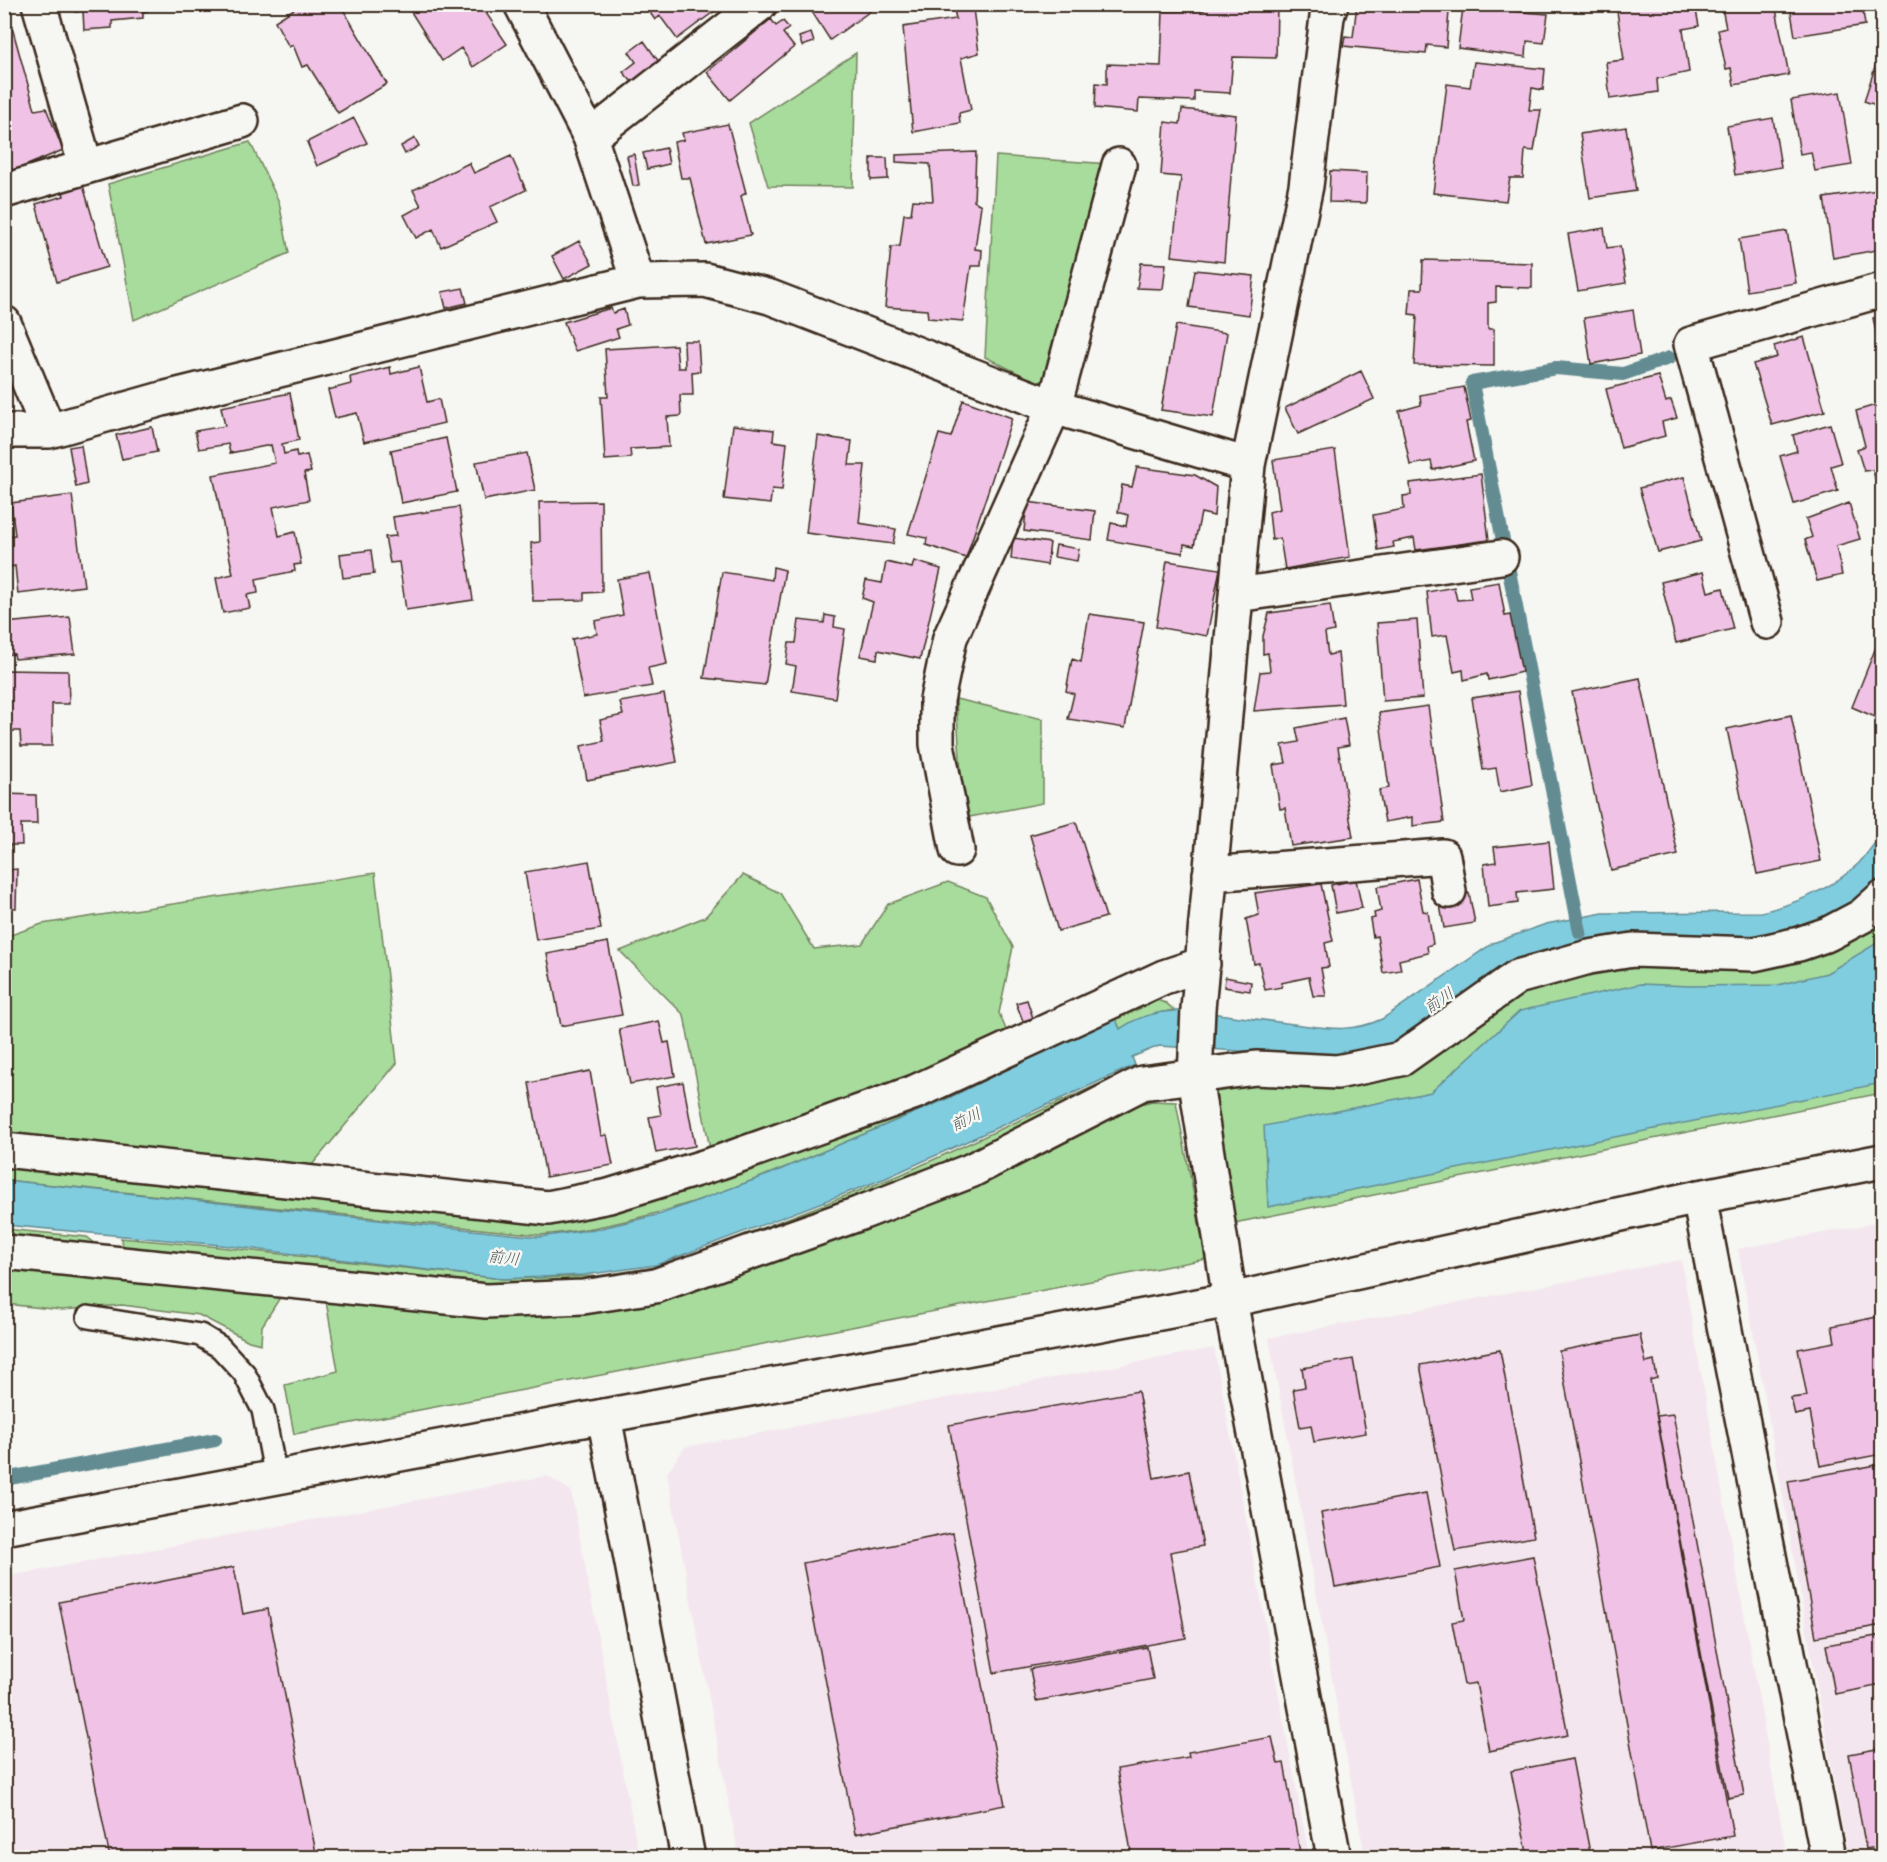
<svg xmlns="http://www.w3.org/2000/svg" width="1887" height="1862" viewBox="0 0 1887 1862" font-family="'Playpen Sans','Klee One',sans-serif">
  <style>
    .built { fill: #f4e6ee }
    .green { fill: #a8dc9d; stroke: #72835e; stroke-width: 1.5 }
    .water { fill: #80cddf; stroke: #648c92; stroke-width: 1.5 }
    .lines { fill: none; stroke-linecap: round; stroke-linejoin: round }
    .stream { stroke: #648c92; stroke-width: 14 }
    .building { fill: #efc2e6; stroke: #3b2a1e; stroke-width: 1.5 }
    .service-casing { stroke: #3b2a1e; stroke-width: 26 }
    .minor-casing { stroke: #3b2a1e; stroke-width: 38 }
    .tertiary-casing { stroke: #3b2a1e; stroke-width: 38 }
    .service { stroke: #f6f6f2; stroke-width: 21 }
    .minor { stroke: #f6f6f2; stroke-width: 33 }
    .tertiary { stroke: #f6f6f2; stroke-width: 33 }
    .labels { text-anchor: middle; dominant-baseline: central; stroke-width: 5; stroke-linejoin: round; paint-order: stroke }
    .water-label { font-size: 16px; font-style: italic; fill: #505b58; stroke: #f6f6f2 }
  </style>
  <rect width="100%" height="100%" fill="#f6f6f2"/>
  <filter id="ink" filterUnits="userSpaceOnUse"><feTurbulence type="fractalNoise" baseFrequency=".0167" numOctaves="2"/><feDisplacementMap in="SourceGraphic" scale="12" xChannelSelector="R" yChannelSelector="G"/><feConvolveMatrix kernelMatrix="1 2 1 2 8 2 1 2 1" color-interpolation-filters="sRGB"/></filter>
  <g filter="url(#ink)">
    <path class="built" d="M1882,1222V1857H1848L1738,1249Z
      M1681,1260L1787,1857H1365L1269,1338Z
      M1214,1348L1309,1857H739L667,1473L685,1447Z
      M547,1476L571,1491L639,1857L5,1858V1577Z"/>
    <path class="green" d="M856,53L853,187L768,186L749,123Z
      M250,142L279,202L289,253L134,320L108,184Z
      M996,156L1110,164L1043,385L985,357Z
      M956,699L1043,719V803L964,818Z
      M375,873L397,1063L312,1165L5,1133V937L42,924Z
      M743,875L780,893L814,949L862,944L888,904L948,882L986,897L1013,947L999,1013L1010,1039L711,1154L684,1015L620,951L705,917Z
      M1882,914V1093L1234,1223L1211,1094L1251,1078L1342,1086L1515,994L1582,972L1630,968L1760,966Z
      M1156,1000L1166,1003L1174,1010C1154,1013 1137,1018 1120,1029L1114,1015C1059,1043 1004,1073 947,1098C906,1117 864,1134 822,1152C732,1190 638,1227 540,1235L5,1180V1168L541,1225L603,1212L1118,1009Z
      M1134,1068L953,1163L686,1263L613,1280L491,1289L124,1249L121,1238L219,1247L503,1279L597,1276L662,1266L900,1175Z
      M1152,1101L1176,1102L1206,1259L294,1434L285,1385L338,1371L326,1301L482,1316H552L622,1308L658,1300L815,1247L968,1186L1126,1108Z
      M5,1229L87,1237L96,1244L107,1245V1249L5,1238Z
      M4,1269L281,1296L262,1326L261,1344L249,1341L199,1315L122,1305L62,1310L5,1304Z"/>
    <path class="water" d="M1882,833V879L1856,905L1813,929L1760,939L1558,949L1495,972L1396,1046L1358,1054L1317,1056L1159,1046L1132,1057L1135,1065L886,1178L656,1265L584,1275L503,1279L221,1245L5,1225L4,1180L539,1237L602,1228L661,1214L770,1174L949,1098L1114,1015L1120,1029C1155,1004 1192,1010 1232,1016C1255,1019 1278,1022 1301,1025C1331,1029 1354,1032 1382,1019L1493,943L1546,924L1603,913L1762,912C1798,903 1832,889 1859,863C1867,854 1875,843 1882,833Z
      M1882,940V1083L1268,1207L1264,1126L1431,1092L1520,1011L1640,984L1691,986L1778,985L1827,973Z"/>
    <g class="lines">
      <path class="stream" d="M1580,932L1472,383L1556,368L1623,374L1669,358
        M4,1479L215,1440"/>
    </g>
    <path class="building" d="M74,4H149L150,10L143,12V18L112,21V28L84,30L83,11L75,12Z
      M302,4H340L387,84L338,113L308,65L302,67L293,45L289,47L275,21Z
      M406,4H489L491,9L486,13L507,44L473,67L461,48L442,61Z
      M644,4H724L677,39L660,16L655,20Z
      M807,4H880L830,40Z
      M953,4H963L964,11L973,9L979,53L961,58L971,110L959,113L960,123L913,132L903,27L956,19Z
      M1204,4H1277L1276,58L1233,57L1230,93L1194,91V101L1139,99L1138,112L1095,108L1096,83L1107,84V64L1161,66L1163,11L1204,10Z
      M1357,4L1449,12L1446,47L1427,45L1426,54L1343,46L1345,36L1353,37Z
      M1616,4L1695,5L1699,26L1683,29L1689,72L1657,79L1658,92L1610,99L1606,62L1624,60Z
      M1741,4H1775L1789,75L1734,85L1731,68L1726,69L1718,30L1726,28L1722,8Z
      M1862,4L1865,25L1795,36L1790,6L1797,4Z
      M1463,7L1548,14L1544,43L1527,41L1526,57L1458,48Z
      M771,19L776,26L783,21L789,28L783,33L794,47L730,100L707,72Z
      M10,20L35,110L46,108L63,150L11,172L4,157V21Z
      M811,33L814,42L802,46L799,37Z
      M644,41L659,62L633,83L623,72L636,62L629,52Z
      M1878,58L1882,60V107L1864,101Z
      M1474,62L1545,69L1543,90L1532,88L1529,110H1541L1534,151L1525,150L1523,178H1510L1506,201L1433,193L1447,84L1470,87Z
      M1840,92L1852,165L1815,171L1811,152L1800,154L1791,100Z
      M1182,109L1236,115L1224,262L1172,256L1181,177L1161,175L1165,122L1180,124Z
      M354,118L367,143L317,166L307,142Z
      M1773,118L1781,167L1735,175L1727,126Z
      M728,124L746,193L741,196L751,235L706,244L690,178H681L674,142L684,140L682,133Z
      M1626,127L1636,191L1590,198L1580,134Z
      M415,138L419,146L405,154L401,146Z
      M666,148L669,164L647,169L643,153Z
      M976,152L974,201L981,205L975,249L982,250L981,266H971L963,321L928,318L927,310L885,307L891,247L900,246L904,214H911L913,200L933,201L930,164L896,162V155Z
      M634,154L639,185L633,186L627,156Z
      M511,156L526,190L490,207L497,222L441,247L433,229L416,238L404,215L421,206L413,190L469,163L474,173Z
      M871,158H887L888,179L871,180Z
      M1330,171L1367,173L1366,203L1329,202Z
      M82,182L107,267L57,282L36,204L64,196L62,188Z
      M1877,190L1882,228V249L1833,258L1824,198Z
      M1604,228L1607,248L1620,246L1626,283L1578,291L1568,234Z
      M1787,231L1796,283L1747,291L1739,239Z
      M579,241L592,264L564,279L552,256Z
      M1423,260L1532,263V288L1496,287V302L1488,303V329H1494V366L1414,365L1417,315L1409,314L1411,289H1422Z
      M1141,263L1166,264L1163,289L1137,288Z
      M1195,270L1254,276L1249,315L1189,307Z
      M463,288L467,303L446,308L442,292Z
      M611,308L613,313L624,309L628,325L616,329L619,337L575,351L564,322Z
      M1633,310L1640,355L1591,364L1584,318Z
      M1882,316V359L1873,318Z
      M1176,325L1227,333L1213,417L1161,410Z
      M1804,337L1825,411L1772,425L1753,364L1777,357L1774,346Z
      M684,341H698L700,371L692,372L693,395H680L681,416L667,417L669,447L630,449L631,458L605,460L601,397H608L605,349L676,345L678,368H685Z
      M390,367L391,374L419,367L427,402L439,399L444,423L364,442L357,413L335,418L328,390L351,384L350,377Z
      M1361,371L1374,399L1298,434L1285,408Z
      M1658,376L1666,402L1671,400L1677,418L1662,422L1665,436L1621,448L1606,389Z
      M1464,387L1471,421L1466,422L1474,461L1433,470L1431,461L1410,465L1399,411L1421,405L1420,395Z
      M290,393L299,440L282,444L284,454L296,451L297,457L307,455L311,472L304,473L309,500L273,507L279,536L295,532L301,564L294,565L295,571L256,579L258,593L247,595L250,608L223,613L216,578L233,574L213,475L275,463L271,445L230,453L228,444L199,449L195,431L225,426L221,407Z
      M963,400L1012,418L966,558L926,545L927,538L908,534L939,434L951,437Z
      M1882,403V489L1878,490L1873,470L1864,471L1857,449L1865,446L1856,411Z
      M1830,424L1841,463L1831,466L1838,491L1794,504L1780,456L1797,451L1793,435Z
      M733,425L774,430L773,441L787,443L782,490L772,489L770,504L724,499Z
      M152,427L157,452L122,459L116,435Z
      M818,436L852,441L849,465H865L859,523L896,529L893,544L806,533Z
      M446,438L457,492L401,503L391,450Z
      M81,445L87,484L76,487L69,447Z
      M1335,450L1350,557L1285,569L1280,538L1272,540L1269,512L1280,509L1273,460Z
      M527,453L535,490L484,500L476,462Z
      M1137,467L1195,475L1216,487L1214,516L1201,513L1194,546L1184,544L1183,553L1108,540L1111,523L1126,526L1128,515L1118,512L1122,485L1132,487Z
      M1481,474L1489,540L1416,550L1414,538L1393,542L1394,547L1378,550L1373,515L1404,509L1403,496L1411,495L1410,483Z
      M1684,477L1701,541L1658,552L1639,488Z
      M72,495L84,586L18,594L15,566L6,568L4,557V536L15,535L11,503Z
      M601,501L602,592L584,593V600L533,601L531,543L540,542L539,502Z
      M1027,502L1095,511L1092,540L1024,531Z
      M1849,503L1860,539L1836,546L1842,575L1817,581L1805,540L1812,537L1806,519Z
      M459,507L473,600L406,610L399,562L390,563L385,537L396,536L393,517Z
      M1013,538L1050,543L1047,565L1011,559Z
      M1056,545L1079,549L1077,561L1054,557Z
      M371,550L374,574L343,578L340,554Z
      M914,561L941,569L920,659L878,650L877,659L860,656L873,602L862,598L866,580L882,583L886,562L912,568Z
      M1167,561L1220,569L1207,636L1156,627Z
      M773,567L785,570L765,685L704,678L722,572L772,580Z
      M1703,572L1708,592L1723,588L1733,629L1676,643L1661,582Z
      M650,573L667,664L648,668L652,686L583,698L572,639L597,634L595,621L623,615L617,579Z
      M1499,582L1505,616L1510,615L1522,672L1488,680L1487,674L1464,680L1463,670L1454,672L1447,635L1432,637L1427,592L1454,587L1457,600L1471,599L1469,587Z
      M1330,605L1334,631L1325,633L1328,655L1338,653L1343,704L1254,711L1260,672L1270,671L1268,653L1263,654V636L1269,613Z
      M1089,614L1144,622L1125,728L1068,719L1074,694L1066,691L1072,659L1081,662Z
      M825,615L835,617L834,627L845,629L835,698L792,691L796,666L786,664L789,643H796L799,620L824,623Z
      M70,617L75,654L15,659L14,654L4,655V623Z
      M1417,620L1423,698L1383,701L1377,623Z
      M1882,632V720L1852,707Z
      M4,670L68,671L69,704H52V746H21L20,731H9L7,768L4,767Z
      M1640,678L1678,855L1611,870L1572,692Z
      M1518,691L1532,785L1500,792L1496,768L1483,770L1472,698Z
      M664,694L677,762L587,780L581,746L604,741L600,720L623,715L620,702Z
      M1428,706L1444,822L1413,826V817L1385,822L1379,790L1389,788L1379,713Z
      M1791,715L1821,861L1757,874L1727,729Z
      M1344,718L1349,745L1338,747L1353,837L1291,846L1285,808L1280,809L1273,765L1286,763L1282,745L1299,742L1296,728Z
      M4,794L36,795L37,824H21L22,845H10L9,870L17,869L16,908H4Z
      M1076,822L1106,917L1058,931L1030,835Z
      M1549,841L1554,889L1517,893L1518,903L1488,907L1484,864L1496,862L1494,847Z
      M589,861L601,929L536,940L525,872Z
      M1417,879L1423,911L1428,912L1433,944L1427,946L1428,953L1399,960L1401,970L1383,973L1377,936L1373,937L1370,919L1375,918L1374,913L1381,911L1377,887Z
      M1356,880L1362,908L1336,913L1331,885Z
      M1321,884L1333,941L1325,943L1329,967L1321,968L1326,996H1313L1309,977L1281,983L1282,987L1265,990L1259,963L1254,964L1246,919L1259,915L1255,893Z
      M1469,893L1475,923L1444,928L1439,899Z
      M608,942L622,1015L561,1026L547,954Z
      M1225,977L1251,982L1250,991L1224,987Z
      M1027,1000L1033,1018L1023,1021L1016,1003Z
      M659,1021L664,1043L669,1042L675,1076L630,1084L619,1029Z
      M590,1071L601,1136L607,1135L613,1165L546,1177L529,1083Z
      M683,1082L695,1146L656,1153L649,1117L661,1115L656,1087Z
      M1882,1316V1454L1820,1466L1810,1412L1795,1415L1791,1398L1807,1396L1798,1349L1835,1342L1832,1326Z
      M1640,1335L1646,1363L1654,1361L1657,1378L1650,1380L1733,1836L1650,1851L1559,1351Z
      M1500,1350L1534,1537L1455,1551L1420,1365Z
      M1353,1359L1366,1433L1314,1442L1311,1425L1300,1427L1293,1389L1305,1387L1302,1368Z
      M1138,1391L1154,1478L1189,1471L1203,1546L1170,1552L1186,1638L994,1673L949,1425Z
      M1673,1414L1744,1795L1728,1798L1657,1416Z
      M1882,1464V1625L1816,1637L1788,1481Z
      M1426,1493L1440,1567L1335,1587L1321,1513Z
      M953,1533L1005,1805L855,1834L803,1563Z
      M1533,1556L1568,1735L1489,1751L1476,1683L1464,1685L1452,1622L1464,1620L1455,1571Z
      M234,1567L243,1614L268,1609L317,1858H110L59,1602Z
      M1882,1635V1685L1835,1694L1826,1645Z
      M1147,1647L1153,1679L1036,1701L1030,1669Z
      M1272,1737L1278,1764L1284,1763L1301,1858H1132L1117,1769L1189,1757L1188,1752Z
      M1882,1748V1846L1866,1849L1849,1754Z
      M1572,1759L1591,1858H1528L1511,1771Z"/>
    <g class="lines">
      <defs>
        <path id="service" d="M88,1317L200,1335L220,1347L244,1373L263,1410L276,1478"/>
        <path id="minor" d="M39,4L86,167
          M521,4L590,137L638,281
          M590,137L760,4
          M4,191L242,121
          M4,323L49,431
          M4,431H49L162,399L638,281L705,280L770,297L1054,407L1248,465
          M1237,595L1501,557
          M1767,622L1691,344L1882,290
          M957,850L937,744V700L950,638L1054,407L1119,165
          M1210,874L1443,856L1449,891
          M4,1150L548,1208L609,1196L720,1162L915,1092L1164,977L1203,964
          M1699,1197L1828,1858
          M4,1252L486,1301L583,1297L655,1286L858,1214L970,1171L1142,1083L1256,1068L1337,1072L1401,1059L1517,977L1589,957L1633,950L1754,954L1799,944L1828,934L1862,916L1882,898
          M1230,1300L1195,1077L1198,1009L1248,465L1306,186L1327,17L1331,4
          M688,1858L604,1416L1230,1300L1334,1858"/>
        <path id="tertiary" d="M1230,1300L1699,1197L1882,1161
          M4,1528L604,1416"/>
      </defs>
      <use href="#service" class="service-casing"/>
      <use href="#minor" class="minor-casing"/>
      <use href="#tertiary" class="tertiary-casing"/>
      <use href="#service" class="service"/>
      <use href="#minor" class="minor"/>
      <use href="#tertiary" class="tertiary"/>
    </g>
  </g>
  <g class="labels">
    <g class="water-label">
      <text transform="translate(1438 999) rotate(-34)">前川</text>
      <text transform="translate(965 1118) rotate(-26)">前川</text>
      <text transform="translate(504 1256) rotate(6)">前川</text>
    </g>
  </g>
  <rect width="1887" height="1862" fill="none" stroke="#f6f6f2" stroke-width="24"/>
  <rect x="12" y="12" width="1863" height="1838" fill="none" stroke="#3b2a1e" stroke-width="2" filter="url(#ink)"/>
</svg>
